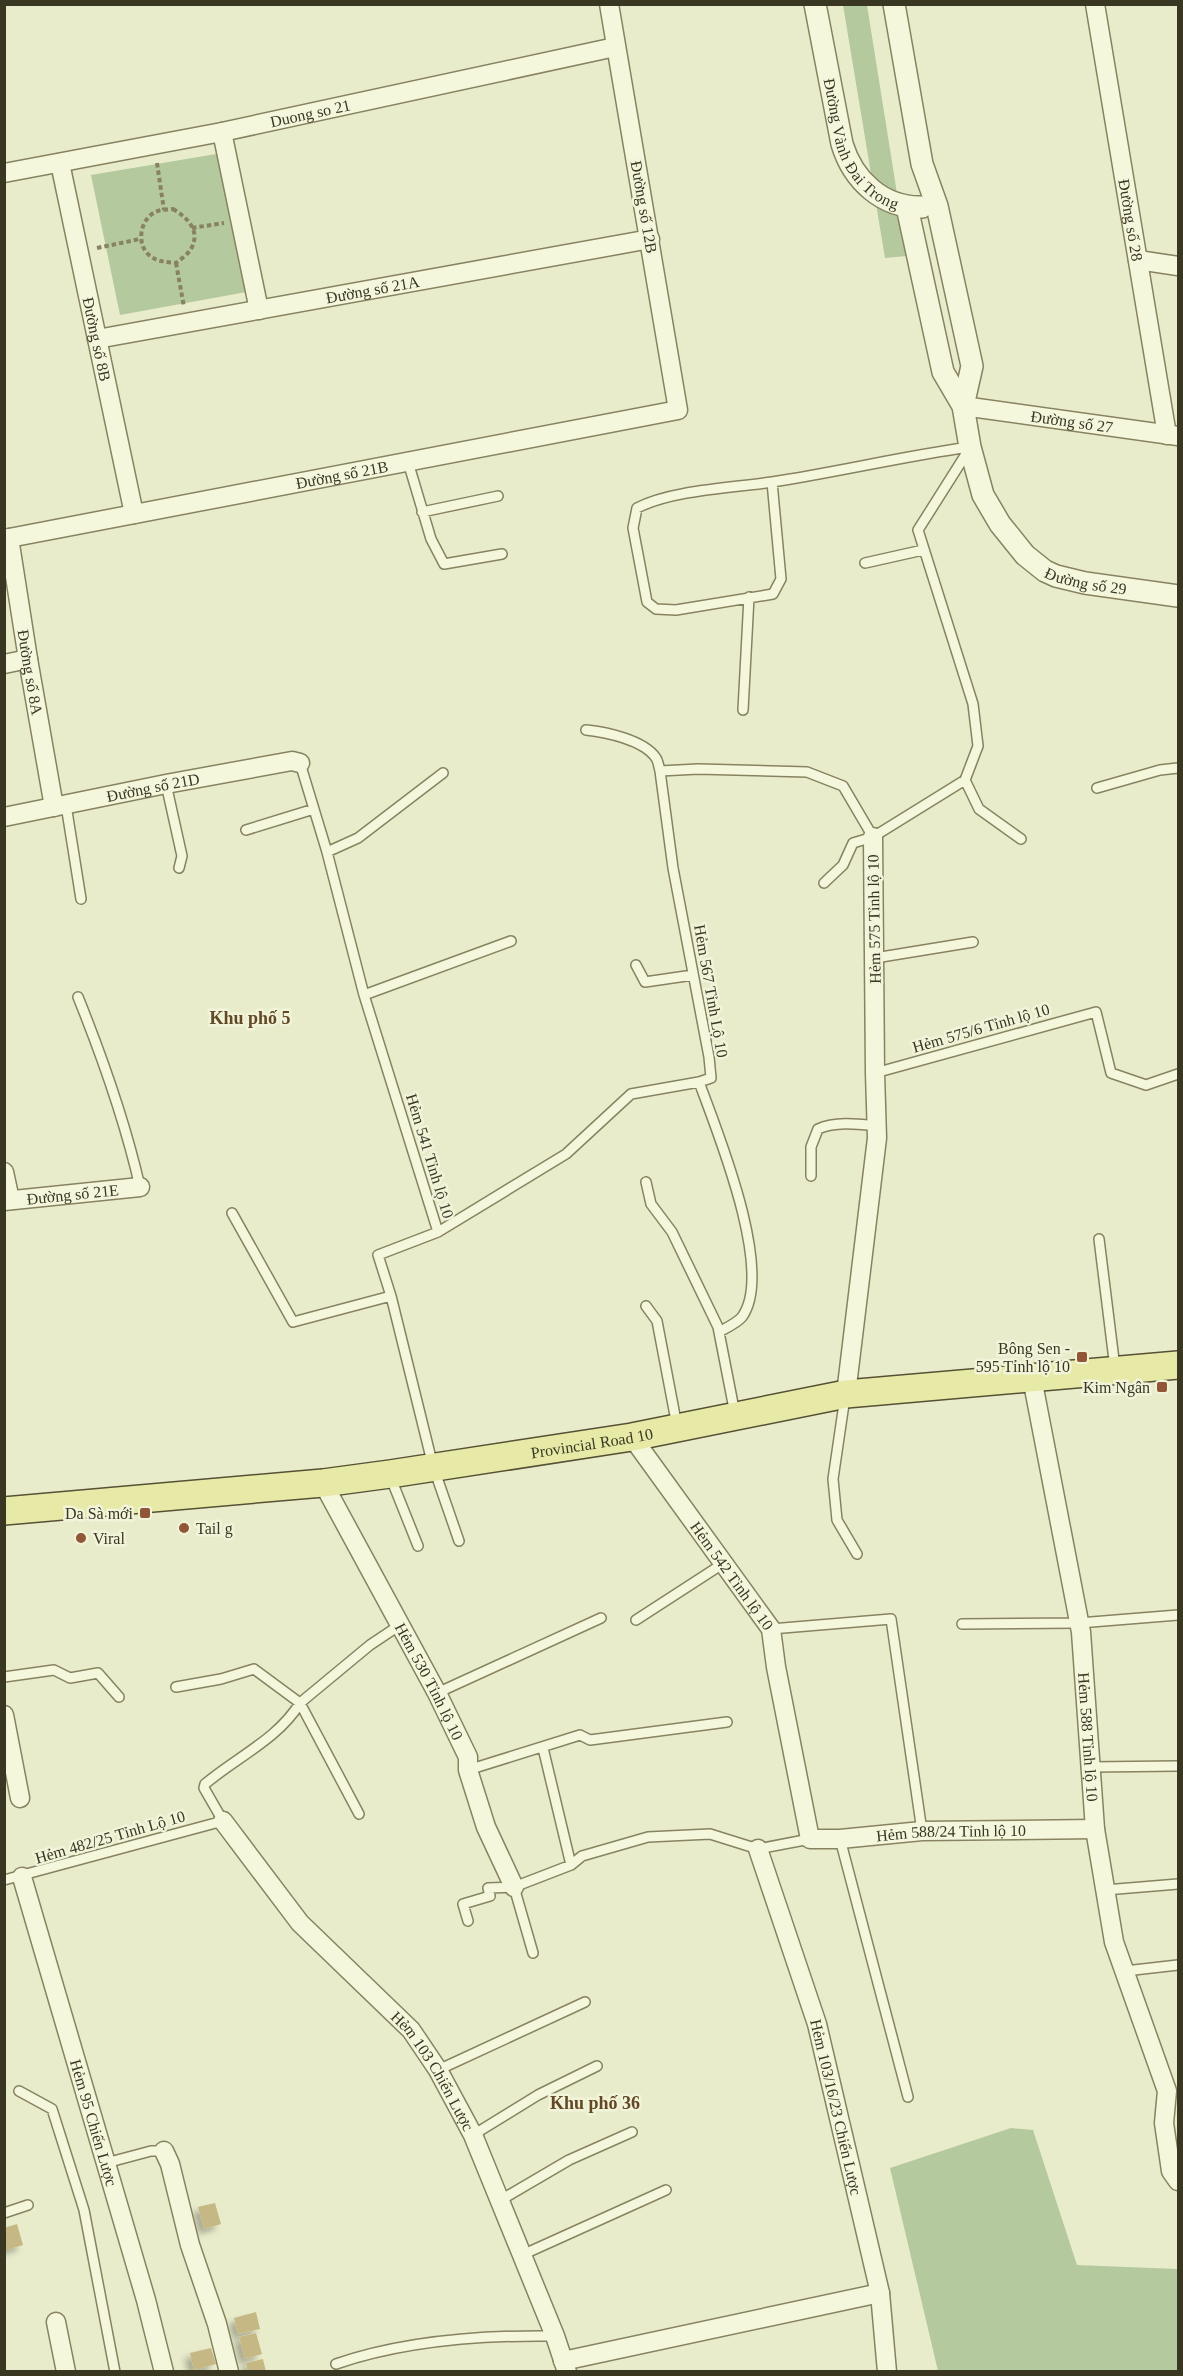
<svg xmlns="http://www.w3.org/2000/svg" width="1183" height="2376" viewBox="0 0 1183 2376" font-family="Georgia,serif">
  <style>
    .green { fill: #b5c99f }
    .building { fill: #c6b884; filter: url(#shadow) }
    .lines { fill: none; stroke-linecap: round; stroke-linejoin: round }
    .service-casing { stroke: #878360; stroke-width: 12 }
    .minor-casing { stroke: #878360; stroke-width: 21 }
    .tertiary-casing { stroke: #878360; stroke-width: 24 }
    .primary-casing { stroke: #565034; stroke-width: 30 }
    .path { stroke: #878360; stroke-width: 4; stroke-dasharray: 4.5 3; stroke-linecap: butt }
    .service { stroke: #f5f7dd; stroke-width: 9 }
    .minor { stroke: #f5f7dd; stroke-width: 18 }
    .tertiary { stroke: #f5f7dd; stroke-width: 21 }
    .primary { stroke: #e7eaa7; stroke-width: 27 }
    .poi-dot { fill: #915635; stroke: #f2f4da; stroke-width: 2 }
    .labels { text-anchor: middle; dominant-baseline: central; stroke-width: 5; stroke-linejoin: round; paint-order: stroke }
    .street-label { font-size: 16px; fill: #393622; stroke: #f2f4da }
    .poi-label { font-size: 16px; fill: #393622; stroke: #f2f4da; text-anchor: end }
    .neighbourhood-label { font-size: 18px; font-weight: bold; fill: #624825; stroke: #f2f4da }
  </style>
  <defs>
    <filter id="shadow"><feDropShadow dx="-5.5" dy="5.5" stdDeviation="3" flood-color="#0004"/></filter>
  </defs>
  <rect width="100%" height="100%" fill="#e9eccb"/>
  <path class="green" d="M843,5H867L907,256L885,258Z
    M222,153L252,291L120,315L91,175Z
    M1011,2128L1033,2130L1077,2265L1178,2269V2371H938L890,2168Z"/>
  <path class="building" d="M215,2203L221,2224L204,2229L198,2207Z
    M17,2224L23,2245L6,2250L4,2228Z
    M256,2312L260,2329L238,2334L234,2318Z
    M256,2333L262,2354L245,2359L239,2337Z
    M211,2348L216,2364L194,2370L190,2353Z
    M263,2359L266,2372H248L246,2363Z"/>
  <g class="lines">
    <defs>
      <path id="service" d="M408,462L431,539L444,564L502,554
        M772,482L781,579L773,594L676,610L656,609L647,602L633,528L637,508C672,490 732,488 772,482C838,472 904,456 970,447
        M422,512L498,496
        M865,563L923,550
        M743,710L749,597
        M300,763L327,852L364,995L438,1232L378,1255L391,1296L433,1466L459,1541
        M660,771L698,769L807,772L843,786L873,837
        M965,780L979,809L1021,839
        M166,784L182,856L179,868
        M1097,788L1160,770L1178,768
        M66,805L81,899
        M246,830L314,809
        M327,852L358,838L443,773
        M824,883L843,865L853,843L873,837L965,780L978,746L973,704L918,530L968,451
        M875,958L973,942
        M636,965L645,982L693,975
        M364,995L511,941
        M78,997C103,1059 125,1121 140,1187
        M875,1073L1096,1012L1111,1073L1146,1085L1178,1074
        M699,1082C717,1131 775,1272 742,1317C737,1323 726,1328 719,1332
        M811,1176V1147L818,1129C836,1121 858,1124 877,1126
        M646,1182L651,1204L672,1232L718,1327L735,1414
        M232,1213L293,1322L391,1296
        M438,1232L566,1154L631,1094L699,1082L711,1078L709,1057L673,868L660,771C659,767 658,761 656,758C644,740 606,732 586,730
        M1099,1239L1115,1368
        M646,1306L657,1321L677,1426
        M845,1397L833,1479L837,1520L857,1554
        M390,1476L418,1546
        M636,1620L724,1563
        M962,1624L1079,1623L1178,1615
        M771,1629L891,1619L922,1831
        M4,1677L54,1670L70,1678L98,1673L119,1697
        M176,1687L221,1679L254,1669L300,1703L359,1814
        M437,1693L601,1618
        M543,1748L571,1865
        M1090,1767L1178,1766
        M468,1770L580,1735L590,1740L727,1722
        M840,1839L908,2097
        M4,1880L223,1821L204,1788L205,1784C237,1757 278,1739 300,1703L370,1645L400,1625
        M514,1887L533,1953
        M1105,1890L1178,1884
        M468,1921L463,1904L490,1896L488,1888L514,1887L571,1865L582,1856L648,1837L710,1834L758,1849L810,1839
        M1125,1971L1178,1965
        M438,2070L585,2002
        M19,2091L52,2109L84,2210L115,2372
        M473,2135L538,2095L597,2066
        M106,2163L151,2151H164
        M499,2201L569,2160L632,2132
        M4,2213L28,2205
        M522,2255L666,2190
        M336,2364C403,2341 485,2335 555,2336"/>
      <g id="minor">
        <path id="s1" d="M1095,4L1167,435"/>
        <path d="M222,132L259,310"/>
        <path id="s2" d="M60,163L134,514"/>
        <path id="s3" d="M4,173L222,132L615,47"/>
        <path d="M1138,260L1178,266"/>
        <path id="s4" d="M97,339L650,239"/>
        <path id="s5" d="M963,406L1178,436"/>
        <path id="s6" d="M9,538L28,659L54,807"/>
        <path id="s7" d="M4,539L678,410L609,4"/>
        <path d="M4,664L28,659"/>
        <path id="s8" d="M4,817L166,784L292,761L300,763"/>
        <path d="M4,1172L10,1200"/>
        <path id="s9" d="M4,1201L140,1187"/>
        <path id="s10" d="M1032,1378L1081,1632L1095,1829L1114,1942L1167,2091L1164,2123L1171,2171L1178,2181"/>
        <path d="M846,1394L877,1138L875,1073L873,837"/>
        <path id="s11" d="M632,1437L771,1629L776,1667L810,1839H840L922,1831L1095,1829"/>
        <path id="s12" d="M323,1483L437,1693L468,1757V1770L486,1827L514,1887"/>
        <path d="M4,1715L20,1798"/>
        <path id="s13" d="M223,1821L300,1923L411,2030L438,2070L473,2135L555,2336L567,2372"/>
        <path id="s14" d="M758,1849L817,2024L880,2293L887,2372"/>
        <path id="s15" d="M22,1877L146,2300L164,2372"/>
        <path d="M164,2151L170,2164L190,2245L217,2324L229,2372"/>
        <path d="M56,2322L66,2372"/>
        <path d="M563,2361L880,2293"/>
      </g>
      <g id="tertiary">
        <path id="s16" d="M815,4L842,144C853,180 882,208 922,207"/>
        <path d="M894,4L922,164L937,206L972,366L963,406"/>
        <path id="s17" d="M907,207L943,372L963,406L970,447L983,495L1000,524L1025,555L1045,571L1056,576L1085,583L1178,596"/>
      </g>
      <g id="primary">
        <path id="s18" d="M4,1511L323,1483L390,1474L632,1437L846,1394L1178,1365"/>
      </g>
    </defs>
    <use href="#service" class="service-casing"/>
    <use href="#minor" class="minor-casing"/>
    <use href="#tertiary" class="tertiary-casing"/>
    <use href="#primary" class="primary-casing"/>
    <path class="path" d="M157,163L164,210
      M173,209C188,218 201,231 191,249C188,254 181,259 176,263C166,262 157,262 149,255C135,243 141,216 158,211C163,209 169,210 173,209Z
      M192,228L224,223
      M97,248L140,239
      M176,263L184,307"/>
    <use href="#service" class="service"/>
    <use href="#minor" class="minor"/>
    <use href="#tertiary" class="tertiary"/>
    <use href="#primary" class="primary"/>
  </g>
  <g class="poi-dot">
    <rect x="1076" y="1351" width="12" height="12" rx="3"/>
    <rect x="1156" y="1381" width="12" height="12" rx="3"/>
    <rect x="139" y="1507" width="12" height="12" rx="3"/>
    <circle cx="184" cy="1528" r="6"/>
    <circle cx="81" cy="1538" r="6"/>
  </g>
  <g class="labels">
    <g class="street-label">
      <text stroke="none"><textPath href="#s3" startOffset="312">Duong so 21</textPath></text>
      <text stroke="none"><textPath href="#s16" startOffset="152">Đường Vành Đai Trong</textPath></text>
      <text transform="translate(644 207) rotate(80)">Đường số 12B</text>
      <text stroke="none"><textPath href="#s1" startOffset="219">Đường số 28</textPath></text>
      <text stroke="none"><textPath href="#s4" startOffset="280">Đường số 21A</textPath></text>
      <text stroke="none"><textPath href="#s2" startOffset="180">Đường số 8B</textPath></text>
      <text stroke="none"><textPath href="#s5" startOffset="110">Đường số 27</textPath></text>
      <text stroke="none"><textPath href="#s7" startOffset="344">Đường số 21B</textPath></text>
      <text stroke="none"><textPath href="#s17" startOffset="441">Đường số 29</textPath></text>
      <text stroke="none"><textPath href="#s6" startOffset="136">Đường số 8A</textPath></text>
      <text stroke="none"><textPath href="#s8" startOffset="152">Đường số 21D</textPath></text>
      <text transform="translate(874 919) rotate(-91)">Hẻm 575 Tỉnh lộ 10</text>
      <text transform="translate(711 991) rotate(80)">Hẻm 567 Tỉnh Lộ 10</text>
      <text transform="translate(981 1028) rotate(-16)">Hẻm 575/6 Tỉnh lộ 10</text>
      <text transform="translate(430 1156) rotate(73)">Hẻm 541 Tỉnh lộ 10</text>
      <text stroke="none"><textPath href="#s9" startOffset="69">Đường số 21E</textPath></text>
      <text stroke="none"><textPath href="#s18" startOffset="592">Provincial Road 10</textPath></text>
      <text stroke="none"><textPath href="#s11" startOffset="171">Hẻm 542 Tỉnh lộ 10</textPath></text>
      <text stroke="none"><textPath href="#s12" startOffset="225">Hẻm 530 Tỉnh lộ 10</textPath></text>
      <text stroke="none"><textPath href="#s10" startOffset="364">Hẻm 588 Tỉnh lộ 10</textPath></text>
      <text stroke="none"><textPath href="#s11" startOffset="592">Hẻm 588/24 Tỉnh lộ 10</textPath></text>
      <text transform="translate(110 1837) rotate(-16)">Hẻm 482/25 Tỉnh Lộ 10</text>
      <text stroke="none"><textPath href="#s13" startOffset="328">Hẻm 103 Chiến Lược</textPath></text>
      <text stroke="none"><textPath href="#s14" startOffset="270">Hẻm 103/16/23 Chiến Lược</textPath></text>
      <text stroke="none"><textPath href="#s15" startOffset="256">Hẻm 95 Chiến Lược</textPath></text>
    </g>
    <g class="poi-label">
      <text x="1070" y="1348">Bông Sen -<tspan x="1070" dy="18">595 Tỉnh lộ 10</tspan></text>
      <text x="1150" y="1387">Kim Ngân</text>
      <text x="133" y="1513">Da Sà mới</text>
      <text x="196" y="1528" text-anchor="start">Tail g</text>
      <text x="93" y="1538" text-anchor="start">Viral</text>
    </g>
    <g class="neighbourhood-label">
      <text x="250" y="1018">Khu phố 5</text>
      <text x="595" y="2103">Khu phố 36</text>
    </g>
  </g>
  <rect width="1183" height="2376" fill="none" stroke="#393622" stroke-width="12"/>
</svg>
